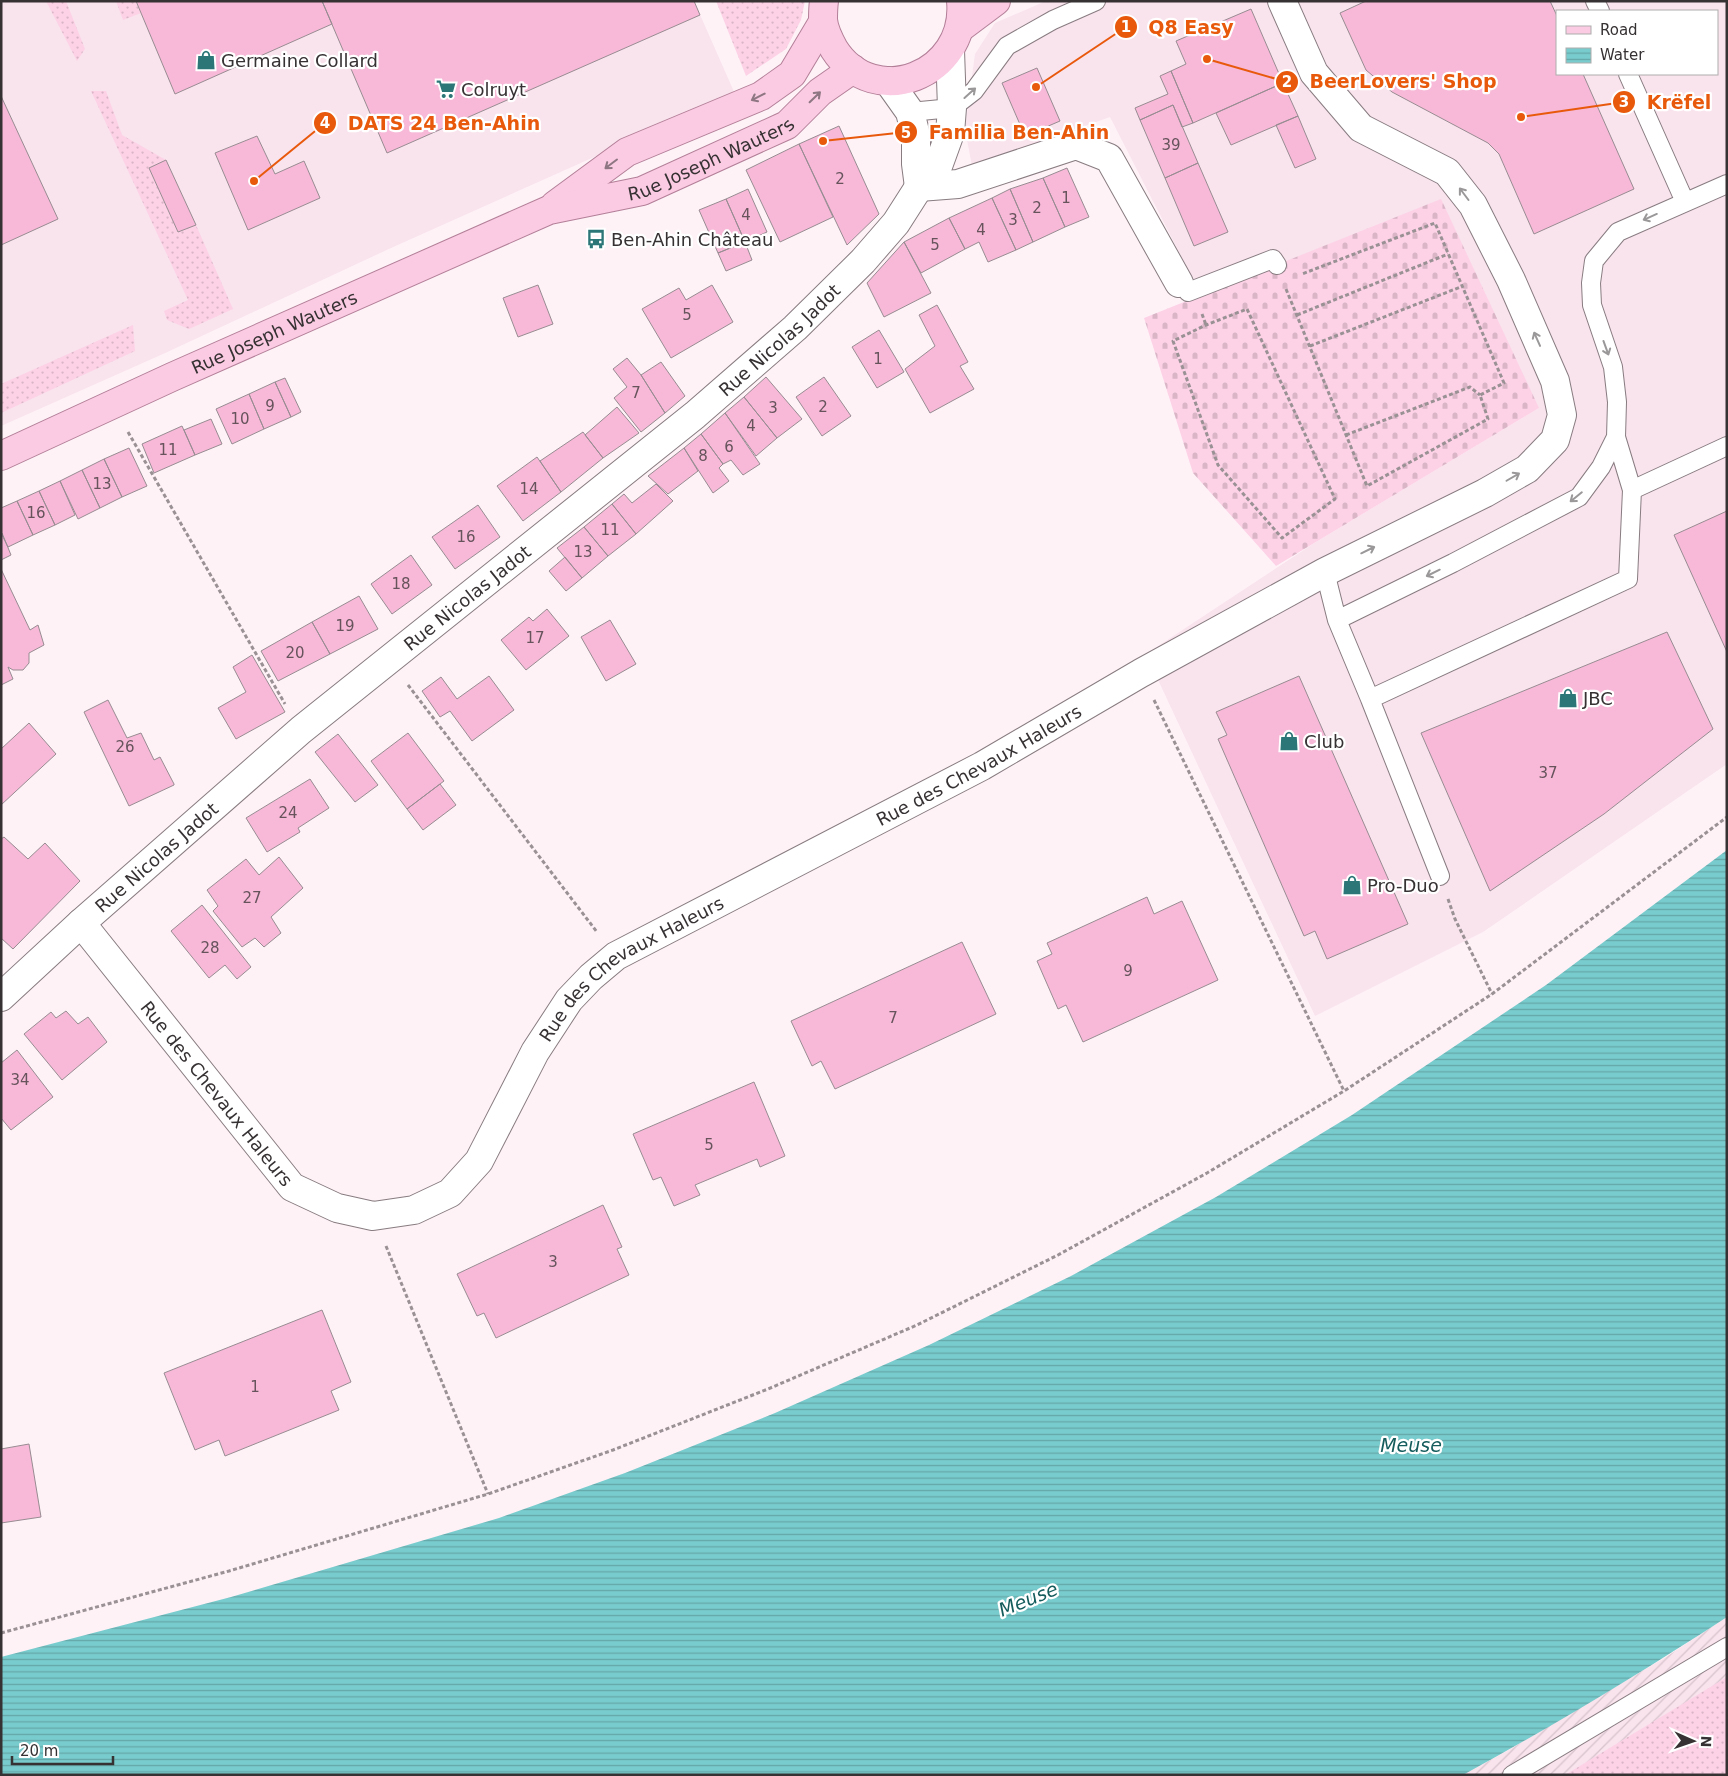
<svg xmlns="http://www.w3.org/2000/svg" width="1728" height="1776" viewBox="0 0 1728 1776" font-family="'DejaVu Sans',sans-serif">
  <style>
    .built { fill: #f9e3ed; fill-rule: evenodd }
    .industrial { fill: url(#industrial-furrows) }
    .grass { fill: url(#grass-dots) }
    .cemetery { fill: url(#cemetery-stones) }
    .water { fill: url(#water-rules) }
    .building { fill: #f7b9d7; stroke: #988c92 }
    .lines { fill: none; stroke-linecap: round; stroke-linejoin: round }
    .service-casing { stroke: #887c81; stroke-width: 20 }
    .minor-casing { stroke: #887c81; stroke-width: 30 }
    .primary-casing { stroke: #b37f98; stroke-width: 30 }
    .path { stroke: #9a9195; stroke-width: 3; stroke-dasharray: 4 2.5; stroke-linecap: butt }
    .service { stroke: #fff; stroke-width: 18 }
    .minor { stroke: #fff; stroke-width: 28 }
    .primary { stroke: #facbe2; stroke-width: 28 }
    .oneway { stroke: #9a9899 }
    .oneway2 { stroke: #8e7682 }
    .labels { text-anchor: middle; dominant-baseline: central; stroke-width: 4.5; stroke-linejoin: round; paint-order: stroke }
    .number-label { font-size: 15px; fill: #66535c }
    .poi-label { font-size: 18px; fill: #363133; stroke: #fff; text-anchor: start }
    .street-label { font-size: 18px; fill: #363133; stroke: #fff }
    .water-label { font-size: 19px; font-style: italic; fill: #155c5d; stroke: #fff }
    .leader { fill: none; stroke: #e8590c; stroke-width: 2 }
    .callout-dot { fill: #e8590c; stroke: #fff; stroke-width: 2 }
    .mark-label { font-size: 15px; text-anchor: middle; font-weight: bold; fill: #fff }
    .callout-label { font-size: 19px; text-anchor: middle; font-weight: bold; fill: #e8590c; stroke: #fff; stroke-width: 4.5; stroke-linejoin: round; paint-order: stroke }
  </style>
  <defs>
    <pattern id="industrial-furrows" width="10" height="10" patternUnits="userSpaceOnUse" patternTransform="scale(1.25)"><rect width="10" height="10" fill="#f9e3ed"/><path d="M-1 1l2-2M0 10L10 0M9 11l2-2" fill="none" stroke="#d6c3cc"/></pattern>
    <pattern id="grass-dots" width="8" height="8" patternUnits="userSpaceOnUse" patternTransform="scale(1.25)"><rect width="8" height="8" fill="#fdd2e6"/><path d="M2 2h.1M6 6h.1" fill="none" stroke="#d9b5c6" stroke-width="1.8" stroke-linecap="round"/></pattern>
    <pattern id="cemetery-stones" width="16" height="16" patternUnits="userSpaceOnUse" patternTransform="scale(1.25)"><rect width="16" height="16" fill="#fdd2e6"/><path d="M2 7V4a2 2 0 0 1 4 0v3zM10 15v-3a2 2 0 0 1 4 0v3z" fill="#d9b5c6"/></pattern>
    <pattern id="water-rules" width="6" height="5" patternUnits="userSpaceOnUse" patternTransform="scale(1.25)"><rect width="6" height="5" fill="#79cccd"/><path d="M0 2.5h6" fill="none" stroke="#64a6a7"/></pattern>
  </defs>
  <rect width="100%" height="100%" fill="#fef2f7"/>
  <path class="built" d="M1,1H694L735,94L391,248L163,354L1,426Z
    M1046,1H1727V764L1483,932L1315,1016L1146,654L1316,542L1539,408L1281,264L1201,295L1110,117L972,166L965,129L975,54L995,23ZM1557,11H1717V74H1557Z"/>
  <path class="industrial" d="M1727,1617V1775H1463L1507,1751L1666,1657Z"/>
  <path class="grass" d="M46,1H66L85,49L77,61Z
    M116,1H136L141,13L123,20Z
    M716,1H805L801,20L786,49L746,76Z
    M91,91H106L122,135L166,160L149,168L178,232L196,225L233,309L189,329L167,320L164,311L188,300Z
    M133,325L135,351L1,413V384Z
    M1727,1677V1775H1565Z"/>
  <path class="cemetery" d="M1441,199L1539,408L1276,566L1193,473L1144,318Z"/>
  <path class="water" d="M1727,850V1617C1641,1673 1553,1726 1463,1775H1V1657L231,1597L499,1518L625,1473L775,1413L929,1345L1071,1276L1216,1197L1352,1115L1546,985Z"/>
  <path class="building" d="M136,1H322L332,24L175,94Z
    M322,1H694L700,15L387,153Z
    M1366,1H1550L1557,16V74H1583L1634,189L1534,234L1499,154L1488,143L1392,92L1366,70L1340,13Z
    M1251,9L1283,83L1193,123L1171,71L1186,64L1176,41Z
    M1037,68L1060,121L1025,136L1002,83Z
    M1171,71L1193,123L1182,127L1173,105L1140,120L1135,108L1168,94L1160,76Z
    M1283,83L1298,116L1231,145L1216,113Z
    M1,96L58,219L1,245Z
    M1173,105L1198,163L1165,178L1140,120Z
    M1298,116L1316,159L1295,168L1276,125Z
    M839,126L879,214L847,245L799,144Z
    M257,136L275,174L304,161L320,198L248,230L215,153Z
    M799,144L833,217L780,242L746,170Z
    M166,160L196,225L178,232L149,168Z
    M1198,163L1228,232L1194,246L1165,178Z
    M1067,168L1089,217L1065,227L1043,178Z
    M1043,178L1065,227L1033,242L1010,189Z
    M748,189L767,232L745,242L726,199Z
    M1010,189L1033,242L1016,250L992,198Z
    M992,198L1016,250L988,262L979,242L965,249L949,218Z
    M726,199L745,242L718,253L699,210Z
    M949,218L965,249L921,273L904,242Z
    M745,242L752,260L726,271L718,253Z
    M904,242L931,293L884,317L867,283Z
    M538,285L553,324L518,337L503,298Z
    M712,285L733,322L671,358L642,309L679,288L686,300Z
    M937,305L968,362L960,366L974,389L930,413L905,369L935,346L919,315Z
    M879,330L904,372L877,388L852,347Z
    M627,358L641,375L665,413L641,432L614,398L627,387L613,369Z
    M661,362L685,396L665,413L641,375Z
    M766,377L802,419L777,438L744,397Z
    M824,377L851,416L822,436L796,397Z
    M285,378L301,412L291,417L275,382Z
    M275,382L291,417L264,429L249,394Z
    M249,394L264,429L232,444L216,409Z
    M744,397L777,438L756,456L725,413Z
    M617,407L639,433L603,458L585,435Z
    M725,413L760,464L743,475L731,460L723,464L701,434Z
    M211,419L222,444L195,455L184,430Z
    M182,426L195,455L154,473L142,444Z
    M583,432L603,458L561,492L540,461Z
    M701,434L723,464L719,468L729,481L713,493L684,448Z
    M129,448L147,486L122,497L104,459Z
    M684,448L698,471L668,494L648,476Z
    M537,457L561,492L523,521L497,486Z
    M104,459L122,497L100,508L82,470Z
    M82,470L100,508L78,519L60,481Z
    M60,481L75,515L55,525L39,491Z
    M656,484L673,501L636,534L612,504L624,494L632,503Z
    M39,491L55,525L33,535L17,501Z
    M17,501L33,535L8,547L1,533V508Z
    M612,504L636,534L608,556L584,527Z
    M478,505L500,537L455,569L432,537Z
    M1727,511V652L1674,535Z
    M584,527L608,556L582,578L557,548Z
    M2,533L11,555L1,560V533Z
    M411,555L432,585L392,614L371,584Z
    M565,557L582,578L566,591L549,571Z
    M1,569L30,630L38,625L44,645L29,653V663L23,670H13L8,667L13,679L1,685Z
    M359,596L378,629L330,654L312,622Z
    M547,609L569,636L526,670L501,640L529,617L533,621Z
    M610,620L636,664L606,681L581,637Z
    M312,622L330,654L278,681L261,651Z
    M1667,632L1713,729L1604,814L1490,891L1421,733Z
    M252,655L285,712L236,739L218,708L246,692L233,667Z
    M489,676L514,710L472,741L450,711L440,717L422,691L441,677L457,699Z
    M1299,676L1408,924L1327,959L1315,931L1304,936L1218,739L1227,735L1216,712Z
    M108,700L127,738L141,733L154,760L160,757L174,784V785L129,806L84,712Z
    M29,723L56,754L1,805V749Z
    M408,733L444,781L407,809L371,761Z
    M338,734L378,785L355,802L315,752Z
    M310,779L329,808L298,828L300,832L267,852L246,818Z
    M440,784L456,805L423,830L407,809Z
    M4,837L28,859L45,843L80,881L13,949L1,938V839Z
    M279,857L303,888L271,917L281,933L264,947L255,938L242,947L213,911L218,906L207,890L246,859L259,875Z
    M1147,897L1154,914L1182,901L1218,980L1083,1042L1066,1005L1058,1009L1037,961L1052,954L1047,943Z
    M202,905L251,967L237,979L225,965L209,978L171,931Z
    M962,942L996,1014L835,1089L821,1061L812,1066L791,1021Z
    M66,1011L78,1024L88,1017L107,1042L62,1080L24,1034L51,1012L56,1018Z
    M17,1050L53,1097L11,1130L1,1118V1063Z
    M754,1082L785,1156L760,1167L757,1159L695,1185L700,1195L674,1206L661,1177L653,1180L633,1134Z
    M603,1205L622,1247L617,1249L629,1275L496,1338L484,1313L477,1316L457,1274Z
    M322,1310L351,1382L331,1391L339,1410L225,1456L219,1440L195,1450L164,1373Z
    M29,1444L41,1517L1,1523V1449Z"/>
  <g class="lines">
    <defs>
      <path id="service" d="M1595,1L1600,11
        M1628,74L1685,202
        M910,112L952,108L974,91L1007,46L1053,20L1096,1
        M1188,292L1273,259L1277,265
        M1616,437L1632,490
        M1325,572L1337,620L1370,699L1628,579L1632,490L1727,446
        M1337,620L1453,563L1579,497L1601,467L1616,437L1617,402L1613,367L1592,305L1591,283L1594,261L1618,232L1727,184
        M1370,699L1440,876
        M1512,1775L1727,1647"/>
      <g id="minor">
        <path d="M888,81L910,112L916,136V164L919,187"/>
        <path d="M919,187L958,184L1076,145L1109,158L1179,283"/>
        <path id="s1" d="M81,923L292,1187L337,1208L373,1216L414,1210L450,1193L479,1161L535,1052L569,1000L591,977L616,956L982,766L1141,673L1325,572L1485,493L1527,469L1555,440L1562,415L1555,381L1511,280L1473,205L1447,172L1361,128L1314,73L1282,1"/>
        <path id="s2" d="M1,997L81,923L301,730L695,415L795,328L863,261L896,223L919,187L937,169L950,133L952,108L950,50"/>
      </g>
      <g id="primary">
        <path d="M824,1C823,8 823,14 823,20C824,30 829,40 834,49C874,112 968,75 961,1"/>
        <path d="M960,28L996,1"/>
        <path d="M555,205L627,152L761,96L792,74L823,22"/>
        <path id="s3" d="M1,456L172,377L549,210L642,191L787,125L820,92L853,69"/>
      </g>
    </defs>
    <use href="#service" class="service-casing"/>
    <use href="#minor" class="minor-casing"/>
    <use href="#primary" class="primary-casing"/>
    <path class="path" d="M1286,289L1367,486L1488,419L1480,395L1504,383L1435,223L1302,274
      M1247,309L1335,499L1282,538L1218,465L1173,341L1206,325Z
      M1202,314L1206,325
      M1297,315L1448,254
      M1310,346L1463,286
      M128,432L285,704
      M1346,435L1470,387L1480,395
      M408,685L597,932
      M1154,700L1344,1091
      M1448,899L1455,919L1492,994
      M386,1246L488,1494
      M1,1633L229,1571L488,1494L613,1450L768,1389L917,1325L1058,1255L1207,1173L1344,1091L1492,994L1727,817"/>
    <use href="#service" class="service"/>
    <use href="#minor" class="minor"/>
    <use href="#primary" class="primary"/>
  </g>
  <defs><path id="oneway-shaft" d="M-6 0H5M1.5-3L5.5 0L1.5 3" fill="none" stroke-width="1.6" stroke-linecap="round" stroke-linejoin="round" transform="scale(1.25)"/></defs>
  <g class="oneway">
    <use href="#oneway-shaft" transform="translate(970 93) rotate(-42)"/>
    <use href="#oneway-shaft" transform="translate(1464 194) rotate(-127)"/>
    <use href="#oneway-shaft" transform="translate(1650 217) rotate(156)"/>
    <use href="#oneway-shaft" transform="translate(1537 339) rotate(-114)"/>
    <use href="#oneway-shaft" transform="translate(1606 348) rotate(70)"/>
    <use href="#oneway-shaft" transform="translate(1513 477) rotate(-30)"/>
    <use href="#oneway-shaft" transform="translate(1576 497) rotate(141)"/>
    <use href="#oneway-shaft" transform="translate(1368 550) rotate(-26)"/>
    <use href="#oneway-shaft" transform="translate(1433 573) rotate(154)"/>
  </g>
  <g class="oneway2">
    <use href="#oneway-shaft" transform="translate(758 97) rotate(153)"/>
    <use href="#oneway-shaft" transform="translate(815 97) rotate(-44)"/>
    <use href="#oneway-shaft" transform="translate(611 164) rotate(143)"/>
  </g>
  <defs>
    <symbol id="shop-bare" viewBox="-9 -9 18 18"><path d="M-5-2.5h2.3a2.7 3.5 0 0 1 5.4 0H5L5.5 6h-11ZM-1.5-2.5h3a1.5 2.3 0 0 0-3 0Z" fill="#2c7678" stroke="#fff" stroke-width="2.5" paint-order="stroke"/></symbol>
    <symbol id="supermarket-bare" viewBox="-9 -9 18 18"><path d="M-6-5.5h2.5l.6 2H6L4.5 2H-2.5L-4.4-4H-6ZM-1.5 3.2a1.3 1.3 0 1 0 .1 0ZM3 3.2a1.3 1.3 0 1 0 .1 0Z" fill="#2c7678" stroke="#fff" stroke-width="2.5" paint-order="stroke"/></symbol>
    <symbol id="bus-bare" viewBox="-9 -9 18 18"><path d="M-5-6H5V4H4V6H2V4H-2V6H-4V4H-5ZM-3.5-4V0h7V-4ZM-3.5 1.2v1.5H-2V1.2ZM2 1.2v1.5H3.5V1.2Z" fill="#2c7678" stroke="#fff" stroke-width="2.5" paint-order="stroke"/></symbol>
  </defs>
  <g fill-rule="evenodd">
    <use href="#shop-bare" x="192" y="46" width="28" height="28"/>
    <use href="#supermarket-bare" x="432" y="75" width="28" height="28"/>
    <use href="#bus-bare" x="582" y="225" width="28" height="28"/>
    <use href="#shop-bare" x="1554" y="684" width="28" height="28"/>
    <use href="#shop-bare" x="1275" y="727" width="28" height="28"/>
    <use href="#shop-bare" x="1338" y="871" width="28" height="28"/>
  </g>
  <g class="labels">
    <g class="number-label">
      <text x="1171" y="145">39</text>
      <text x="840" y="179">2</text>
      <text x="1066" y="198">1</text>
      <text x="1037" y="208">2</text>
      <text x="746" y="215">4</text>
      <text x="1013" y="220">3</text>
      <text x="981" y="230">4</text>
      <text x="935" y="245">5</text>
      <text x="687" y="315">5</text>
      <text x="878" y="359">1</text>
      <text x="636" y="393">7</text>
      <text x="270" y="406">9</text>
      <text x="823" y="407">2</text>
      <text x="773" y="408">3</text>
      <text x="240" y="419">10</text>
      <text x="751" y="426">4</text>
      <text x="729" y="447">6</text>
      <text x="168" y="450">11</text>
      <text x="703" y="456">8</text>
      <text x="102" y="484">13</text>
      <text x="529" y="489">14</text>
      <text x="36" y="513">16</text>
      <text x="610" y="530">11</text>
      <text x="466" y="537">16</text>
      <text x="583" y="552">13</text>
      <text x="401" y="584">18</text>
      <text x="345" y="626">19</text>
      <text x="535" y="638">17</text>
      <text x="295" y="653">20</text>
      <text x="125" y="747">26</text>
      <text x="1548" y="773">37</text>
      <text x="288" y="813">24</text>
      <text x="252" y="898">27</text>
      <text x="210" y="948">28</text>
      <text x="1128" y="971">9</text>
      <text x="893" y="1018">7</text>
      <text x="20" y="1080">34</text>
      <text x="709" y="1145">5</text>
      <text x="553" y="1262">3</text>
      <text x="255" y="1387">1</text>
    </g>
    <g class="poi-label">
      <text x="221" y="60">Germaine Collard</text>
      <text x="461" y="89">Colruyt</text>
      <text x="611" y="239">Ben-Ahin Château</text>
      <text x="1583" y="698">JBC</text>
      <text x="1304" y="741">Club</text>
      <text x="1367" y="885">Pro-Duo</text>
    </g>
    <g class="street-label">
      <text stroke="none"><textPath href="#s3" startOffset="771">Rue Joseph Wauters</textPath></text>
      <text stroke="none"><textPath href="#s3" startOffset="300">Rue Joseph Wauters</textPath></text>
      <text stroke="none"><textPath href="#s2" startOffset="1019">Rue Nicolas Jadot</textPath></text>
      <text stroke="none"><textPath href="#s2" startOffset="614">Rue Nicolas Jadot</textPath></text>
      <text stroke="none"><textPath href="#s1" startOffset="1208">Rue des Chevaux Haleurs</textPath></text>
      <text stroke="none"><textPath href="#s2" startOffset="209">Rue Nicolas Jadot</textPath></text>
      <text stroke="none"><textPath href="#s1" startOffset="802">Rue des Chevaux Haleurs</textPath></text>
      <text stroke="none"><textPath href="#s1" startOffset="218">Rue des Chevaux Haleurs</textPath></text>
    </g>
    <g class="water-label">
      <text x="1411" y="1445">Meuse</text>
      <text transform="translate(1028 1599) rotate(-22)">Meuse</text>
    </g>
  </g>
  <path class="leader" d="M1036 87L1126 27M1207 59L1287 82M1521 117L1624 102M254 181L325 123M823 141L906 132"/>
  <g class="callout-dot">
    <circle cx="1036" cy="87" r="5"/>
    <circle cx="1207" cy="59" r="5"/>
    <circle cx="1521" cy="117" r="5"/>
    <circle cx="254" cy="181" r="5"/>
    <circle cx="823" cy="141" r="5"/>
    <circle cx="1126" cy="27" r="12"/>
    <circle cx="1287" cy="82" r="12"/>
    <circle cx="1624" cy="102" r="12"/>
    <circle cx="325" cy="123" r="12"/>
    <circle cx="906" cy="132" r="12"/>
  </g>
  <g class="mark-label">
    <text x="1126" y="32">1</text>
    <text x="1287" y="87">2</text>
    <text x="1624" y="107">3</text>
    <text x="325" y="128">4</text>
    <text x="906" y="138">5</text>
  </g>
  <g class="callout-label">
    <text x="1191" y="34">Q8 Easy</text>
    <text x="1403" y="88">BeerLovers' Shop</text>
    <text x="1679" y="109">Krëfel</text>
    <text x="444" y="130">DATS 24 Ben-Ahin</text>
    <text x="1019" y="139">Familia Ben-Ahin</text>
  </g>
  <rect width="1728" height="1776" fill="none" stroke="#363133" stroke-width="5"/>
  <rect x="1556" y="10" width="162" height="65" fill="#ffffff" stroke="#afadad"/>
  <rect x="1566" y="26" width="25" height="8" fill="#facbe2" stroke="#afadad"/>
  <text x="1600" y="35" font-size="15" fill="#363133">Road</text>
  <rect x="1566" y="48" width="25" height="15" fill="url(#water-rules)" stroke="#afadad"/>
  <text x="1600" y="60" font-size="15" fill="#363133">Water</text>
  <g transform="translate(1693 1741) rotate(92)" stroke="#ffffff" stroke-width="4" paint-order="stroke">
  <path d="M0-4L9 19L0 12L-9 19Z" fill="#363133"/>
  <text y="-8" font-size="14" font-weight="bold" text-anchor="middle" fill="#363133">N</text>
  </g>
  <path d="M12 1756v8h101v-8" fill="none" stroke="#363133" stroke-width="2.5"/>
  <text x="20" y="1756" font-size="15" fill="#363133" stroke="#ffffff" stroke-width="4" paint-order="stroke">20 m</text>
</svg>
